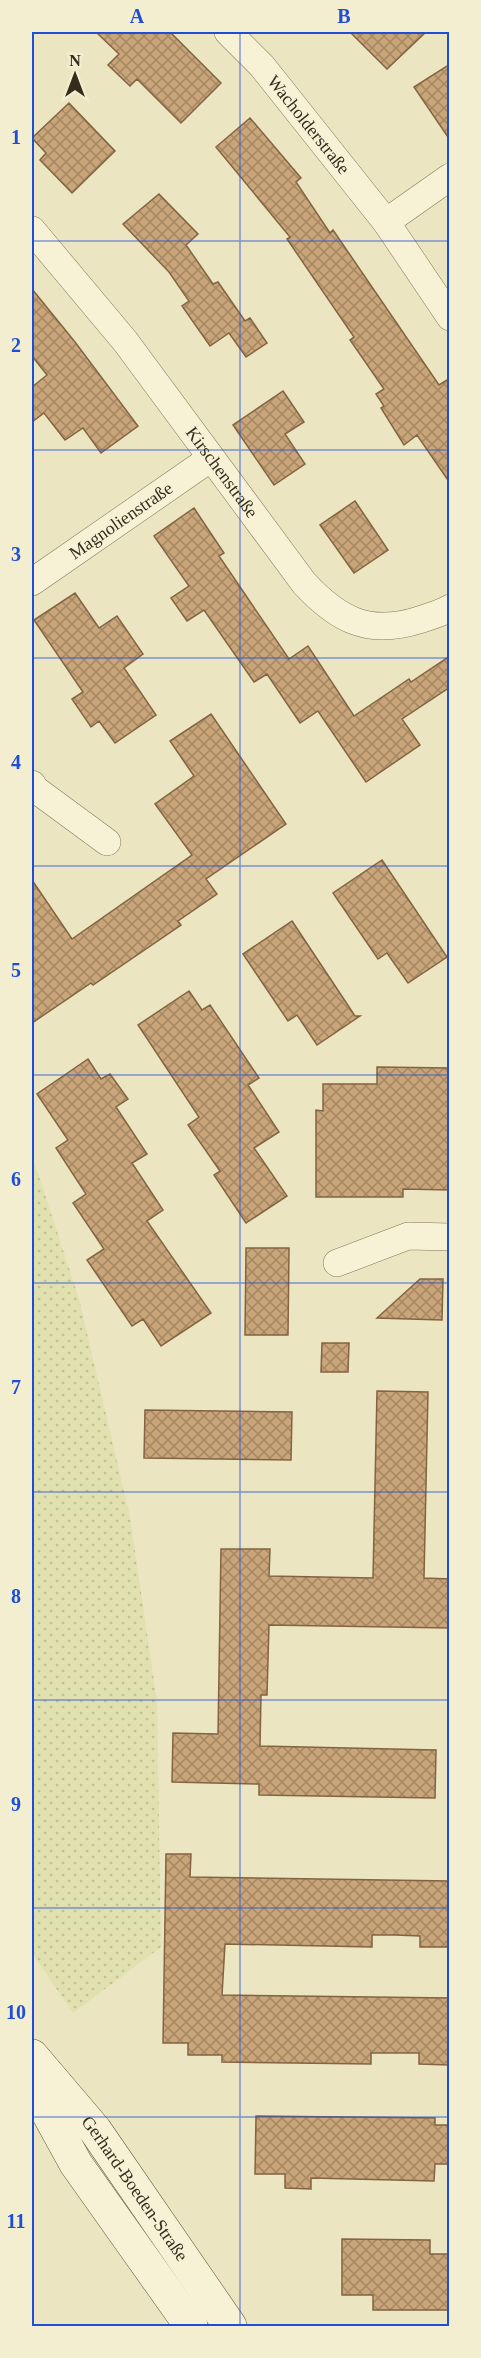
<svg xmlns="http://www.w3.org/2000/svg" width="481" height="2358" viewBox="0 0 481 2358" font-family="Georgia,serif">
  <style>
    .farmland { fill: url(#farmland-dots) }
    .building { fill: url(#building-cross-hatch); stroke: #836441; stroke-width: 1.5 }
    .lines { fill: none; stroke-linecap: round; stroke-linejoin: round }
    .minor-casing { stroke: #85775a; stroke-width: 28 }
    .secondary-casing { stroke: #67583d; stroke-width: 34 }
    .minor { stroke: #f7f2d5; stroke-width: 27 }
    .secondary { stroke: #f7f2d5; stroke-width: 33 }
    .grid { fill: none; stroke: #1d4ed8; stroke-width: 1.5; stroke-opacity: 0.55 }
    .labels { text-anchor: middle; dominant-baseline: central; stroke-width: 4.5; stroke-linejoin: round; paint-order: stroke }
    .street-label { font-size: 18px; fill: #352c1d; stroke: #f4eed1 }
    .neatline { fill: none; stroke: #1d4ed8; stroke-width: 2 }
    .grid-label { font-size: 20px; text-anchor: middle; font-weight: bold; fill: #1d4ed8 }
  </style>
  <defs>
    <pattern id="farmland-dots" width="8" height="8" patternUnits="userSpaceOnUse" patternTransform="scale(1.5)"><rect width="8" height="8" fill="#e1e0af"/><path d="M2 2h.1M6 6h.1" fill="none" stroke="#c2c096" stroke-width="1.8" stroke-linecap="round"/></pattern>
    <pattern id="building-cross-hatch" width="8" height="8" patternUnits="userSpaceOnUse" patternTransform="scale(1.5)"><rect width="8" height="8" fill="#c9a579"/><path d="M0 0l8 8M0 8l8-8" fill="none" stroke="#a48763"/></pattern>
  </defs>
  <rect width="100%" height="100%" fill="#ece5c2"/>
  <path class="farmland" d="M32,1155L79,1299L130,1517L157,1702L161,1947L73,2013L32,1953Z"/>
  <path class="building" d="M96,32H170L221,83L181,123L137,79L130,86L108,65L119,54Z
    M350,32H426L387,69Z
    M450,64V140L414,87Z
    M69,103L115,151L72,193L40,160L46,153L32,138Z
    M250,118L301,178L296,182L330,233L333,230L439,385L450,378V483L417,435L404,445L381,408L384,406L376,394L384,389L350,340L354,337L287,239L290,237L216,147Z
    M159,194L198,234L186,245L213,284L218,282L245,321L250,318L267,343L246,357L229,333L210,346L182,306L189,301L169,272L123,224Z
    M32,289L75,342L138,426L101,453L83,428L65,440L44,413L32,422V387L47,375L32,356Z
    M283,391L304,422L285,434L305,464L274,485L233,425Z
    M355,501L388,550L354,573L320,525Z
    M194,508L224,553L219,556L289,659L308,646L354,716L409,679L411,682L450,656V687L402,719L420,745L366,782L318,711L300,723L267,674L254,682L204,610L187,621L171,598L189,586L154,536Z
    M75,593L99,628L117,616L143,654L124,668L156,715L115,743L99,721L91,727L72,699L83,692L34,620Z
    M211,714L286,824L206,879L217,894L178,921L181,925L93,985L91,983L32,1023V880L72,939L192,855L155,804L194,776L170,741Z
    M382,860L447,957L408,983L387,953L378,959L333,893Z
    M292,921L355,1016H360L317,1045L297,1015L288,1021L243,954Z
    M189,991L202,1010L210,1005L259,1078L248,1085L279,1132L254,1148L287,1196L246,1223L214,1175L220,1171L188,1125L199,1117L138,1025Z
    M88,1059L101,1079L110,1074L128,1099L116,1107L147,1154L132,1163L163,1210L147,1221L211,1313L161,1346L143,1319L132,1326L87,1260L104,1249L73,1203L86,1194L56,1148L68,1140L37,1094Z
    M377,1067L450,1068V1190L403,1189V1197H316V1110L323,1111V1084H377Z
    M246,1248H289L288,1335H245Z
    M420,1279H443L442,1320L377,1318Z
    M322,1343H349L348,1372H321Z
    M377,1391L428,1392L424,1578L450,1579V1628L269,1625L267,1695H261L260,1746L436,1750L435,1798L259,1795V1784L172,1782L173,1733L218,1734L221,1549H270L269,1576L373,1578Z
    M145,1410L292,1412L291,1460L144,1458Z
    M166,1854H191L190,1877L450,1881V1947H420V1936L396,1935H372V1947L225,1944L222,1995L450,1998V2065L419,2064V2053H371V2064L222,2062V2055H188V2043H163Z
    M256,2116L435,2118V2125H450V2164H435L434,2181L311,2178V2189L285,2188V2174H255Z
    M342,2239L430,2240V2254H450V2310H373V2295H342Z"/>
  <g class="lines">
    <defs>
      <g id="minor">
        <path id="s1" d="M228,32L262,66L386,222L450,317"/>
        <path d="M386,222L450,177"/>
        <path id="s2" d="M32,230L125,341L304,583C338,620 369,636 419,620C430,616 440,614 450,608"/>
        <path id="s3" d="M32,582L211,458"/>
        <path d="M32,784L35,789L107,842"/>
        <path d="M337,1263L408,1236L450,1237"/>
      </g>
      <g id="secondary">
        <path id="s4" d="M32,2056L95,2130L230,2326"/>
        <path d="M32,2084L76,2164L191,2326"/>
      </g>
    </defs>
    <use href="#minor" class="minor-casing"/>
    <use href="#secondary" class="secondary-casing"/>
    <use href="#minor" class="minor"/>
    <use href="#secondary" class="secondary"/>
  </g>
  <path class="grid" d="M240,32V2326M32,241H450M32,450H450M32,658H450M32,866H450M32,1075H450M32,1283H450M32,1492H450M32,1700H450M32,1908H450M32,2117H450"/>
  <g class="labels">
    <g class="street-label">
      <text stroke="none"><textPath href="#s1" startOffset="123">Wacholderstraße</textPath></text>
      <text stroke="none"><textPath href="#s2" startOffset="308">Kirschenstraße</textPath></text>
      <text stroke="none"><textPath href="#s3" startOffset="108">Magnolienstraße</textPath></text>
      <text stroke="none"><textPath href="#s4" startOffset="168">Gerhard-Boeden-Straße</textPath></text>
    </g>
  </g>
  <rect width="481" height="2358" fill="none" stroke="#f4eed1" stroke-width="66"/>
  <g transform="translate(75 75)" stroke="#f4eed1" stroke-width="4.5" paint-order="stroke">
  <path d="M0-4.5L10 22L0 15L-10 22Z" fill="#352c1d"/>
  <text y="-9" font-size="16" font-weight="bold" text-anchor="middle" fill="#352c1d">N</text>
  </g>
  <rect x="33" y="33" width="415" height="2292" class="neatline"/>
  <g class="grid-label">
    <text x="137" y="23">A</text>
    <text x="344" y="23">B</text>
    <text x="16" y="144">1</text>
    <text x="16" y="352">2</text>
    <text x="16" y="561">3</text>
    <text x="16" y="769">4</text>
    <text x="16" y="977">5</text>
    <text x="16" y="1186">6</text>
    <text x="16" y="1394">7</text>
    <text x="16" y="1603">8</text>
    <text x="16" y="1811">9</text>
    <text x="16" y="2019">10</text>
    <text x="16" y="2228">11</text>
  </g>
</svg>
